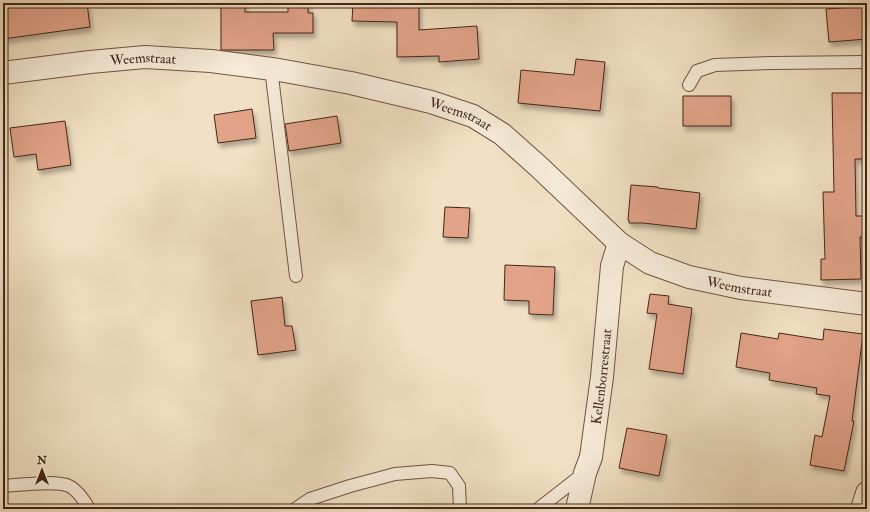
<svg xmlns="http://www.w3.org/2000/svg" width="870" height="512" viewBox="0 0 870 512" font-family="'IM FELL Double Pica',serif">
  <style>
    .building { fill: #e2a389; stroke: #452618; filter: url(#shadow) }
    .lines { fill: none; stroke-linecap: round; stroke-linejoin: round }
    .lane-casing { stroke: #705443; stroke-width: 14 }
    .street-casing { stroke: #705443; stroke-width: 24 }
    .lane { stroke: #f6ebd8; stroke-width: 12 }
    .street { stroke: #f6ebd8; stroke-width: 22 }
    .labels { text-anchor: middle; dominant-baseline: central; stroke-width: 3; stroke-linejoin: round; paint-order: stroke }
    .street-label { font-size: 14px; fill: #452618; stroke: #f6ebd8 }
  </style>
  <defs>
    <filter id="shadow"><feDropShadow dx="2.5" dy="4.5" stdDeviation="2" flood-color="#0004"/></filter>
  </defs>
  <rect width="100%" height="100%" fill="#f1e0c3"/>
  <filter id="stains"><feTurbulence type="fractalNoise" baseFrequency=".005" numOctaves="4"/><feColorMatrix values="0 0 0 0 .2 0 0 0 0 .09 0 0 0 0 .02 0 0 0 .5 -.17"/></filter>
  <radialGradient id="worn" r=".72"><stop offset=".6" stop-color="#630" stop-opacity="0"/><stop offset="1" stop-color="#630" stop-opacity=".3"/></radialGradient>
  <path class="building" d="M3,3H87L90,27L3,39Z
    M221,3H245V12H288V3H308V13H313V33H273L274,50H221Z
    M353,3H419V30L477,26L479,59L439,62V56L397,57V22L352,21Z
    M867,6V39L829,42L826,9Z
    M576,59L605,62L600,111L518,103L521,70L574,75Z
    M832,93H867V159H855L856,216H867V237H860L861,279L821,280V259H825L823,192H834Z
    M683,96H731V126H683Z
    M252,109L256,138L218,143L214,115Z
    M337,116L341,143L289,151L285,124Z
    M65,121L71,165L38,170L36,154L14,157L10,128Z
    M631,185L658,187V188L700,193L696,229L643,223H629V220H628Z
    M445,207L470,208L468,238L443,237Z
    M505,265L555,267L553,315L529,314V301L504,300Z
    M650,294L669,296L668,304L692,308L683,374L649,369L657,314L647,313Z
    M282,297L285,326H292L296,350L258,355L251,301Z
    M824,329L863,334L852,421H854L844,471L810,465L815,435L822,437L830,396L816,394L817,388L769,380L770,373L736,367L741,333L778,339L779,333L823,340Z
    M627,428L667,435L659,476L619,468Z"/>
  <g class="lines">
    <defs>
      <path id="lane" d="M271,68L296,276
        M689,85L697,71L715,65L772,63L867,62
        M3,486C17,485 57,480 69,486C77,490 85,501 89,509
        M295,509L310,499L350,486L395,474L432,471L450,473L459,486L460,509
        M538,509L583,474"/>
      <g id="street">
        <path id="s1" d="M3,73L90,62L145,57L211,61L279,70L351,83L431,102L473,116L502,134L538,166L619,243L650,263L689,277L741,288L867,304"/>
        <path id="s2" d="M577,509L585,473L591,457L602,377L612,266L619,243"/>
        <path d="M862,509L867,493"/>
      </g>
    </defs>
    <use href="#lane" class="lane-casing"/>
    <use href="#street" class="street-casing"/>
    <use href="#lane" class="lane"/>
    <use href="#street" class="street"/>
  </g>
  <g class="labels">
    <g class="street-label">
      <text stroke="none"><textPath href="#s1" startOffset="141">Weemstraat</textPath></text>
      <text stroke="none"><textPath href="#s1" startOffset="465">Weemstraat</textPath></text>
      <text stroke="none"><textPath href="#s1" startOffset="801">Weemstraat</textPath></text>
      <text stroke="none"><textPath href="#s2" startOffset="135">Kellenborrestraat</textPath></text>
    </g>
  </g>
  <rect width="870" height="512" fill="none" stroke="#f1e0c3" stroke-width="16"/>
  <rect x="4" y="4" width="862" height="504" fill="none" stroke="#452618" stroke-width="2"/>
  <rect x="8" y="8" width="854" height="496" fill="none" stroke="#452618"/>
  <g transform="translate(42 470)" stroke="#f6ebd8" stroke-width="3" paint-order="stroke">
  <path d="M0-3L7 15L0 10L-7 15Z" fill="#452618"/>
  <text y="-6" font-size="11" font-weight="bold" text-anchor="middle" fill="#452618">N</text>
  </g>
  <rect width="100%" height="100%" filter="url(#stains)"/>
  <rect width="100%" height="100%" fill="url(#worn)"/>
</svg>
